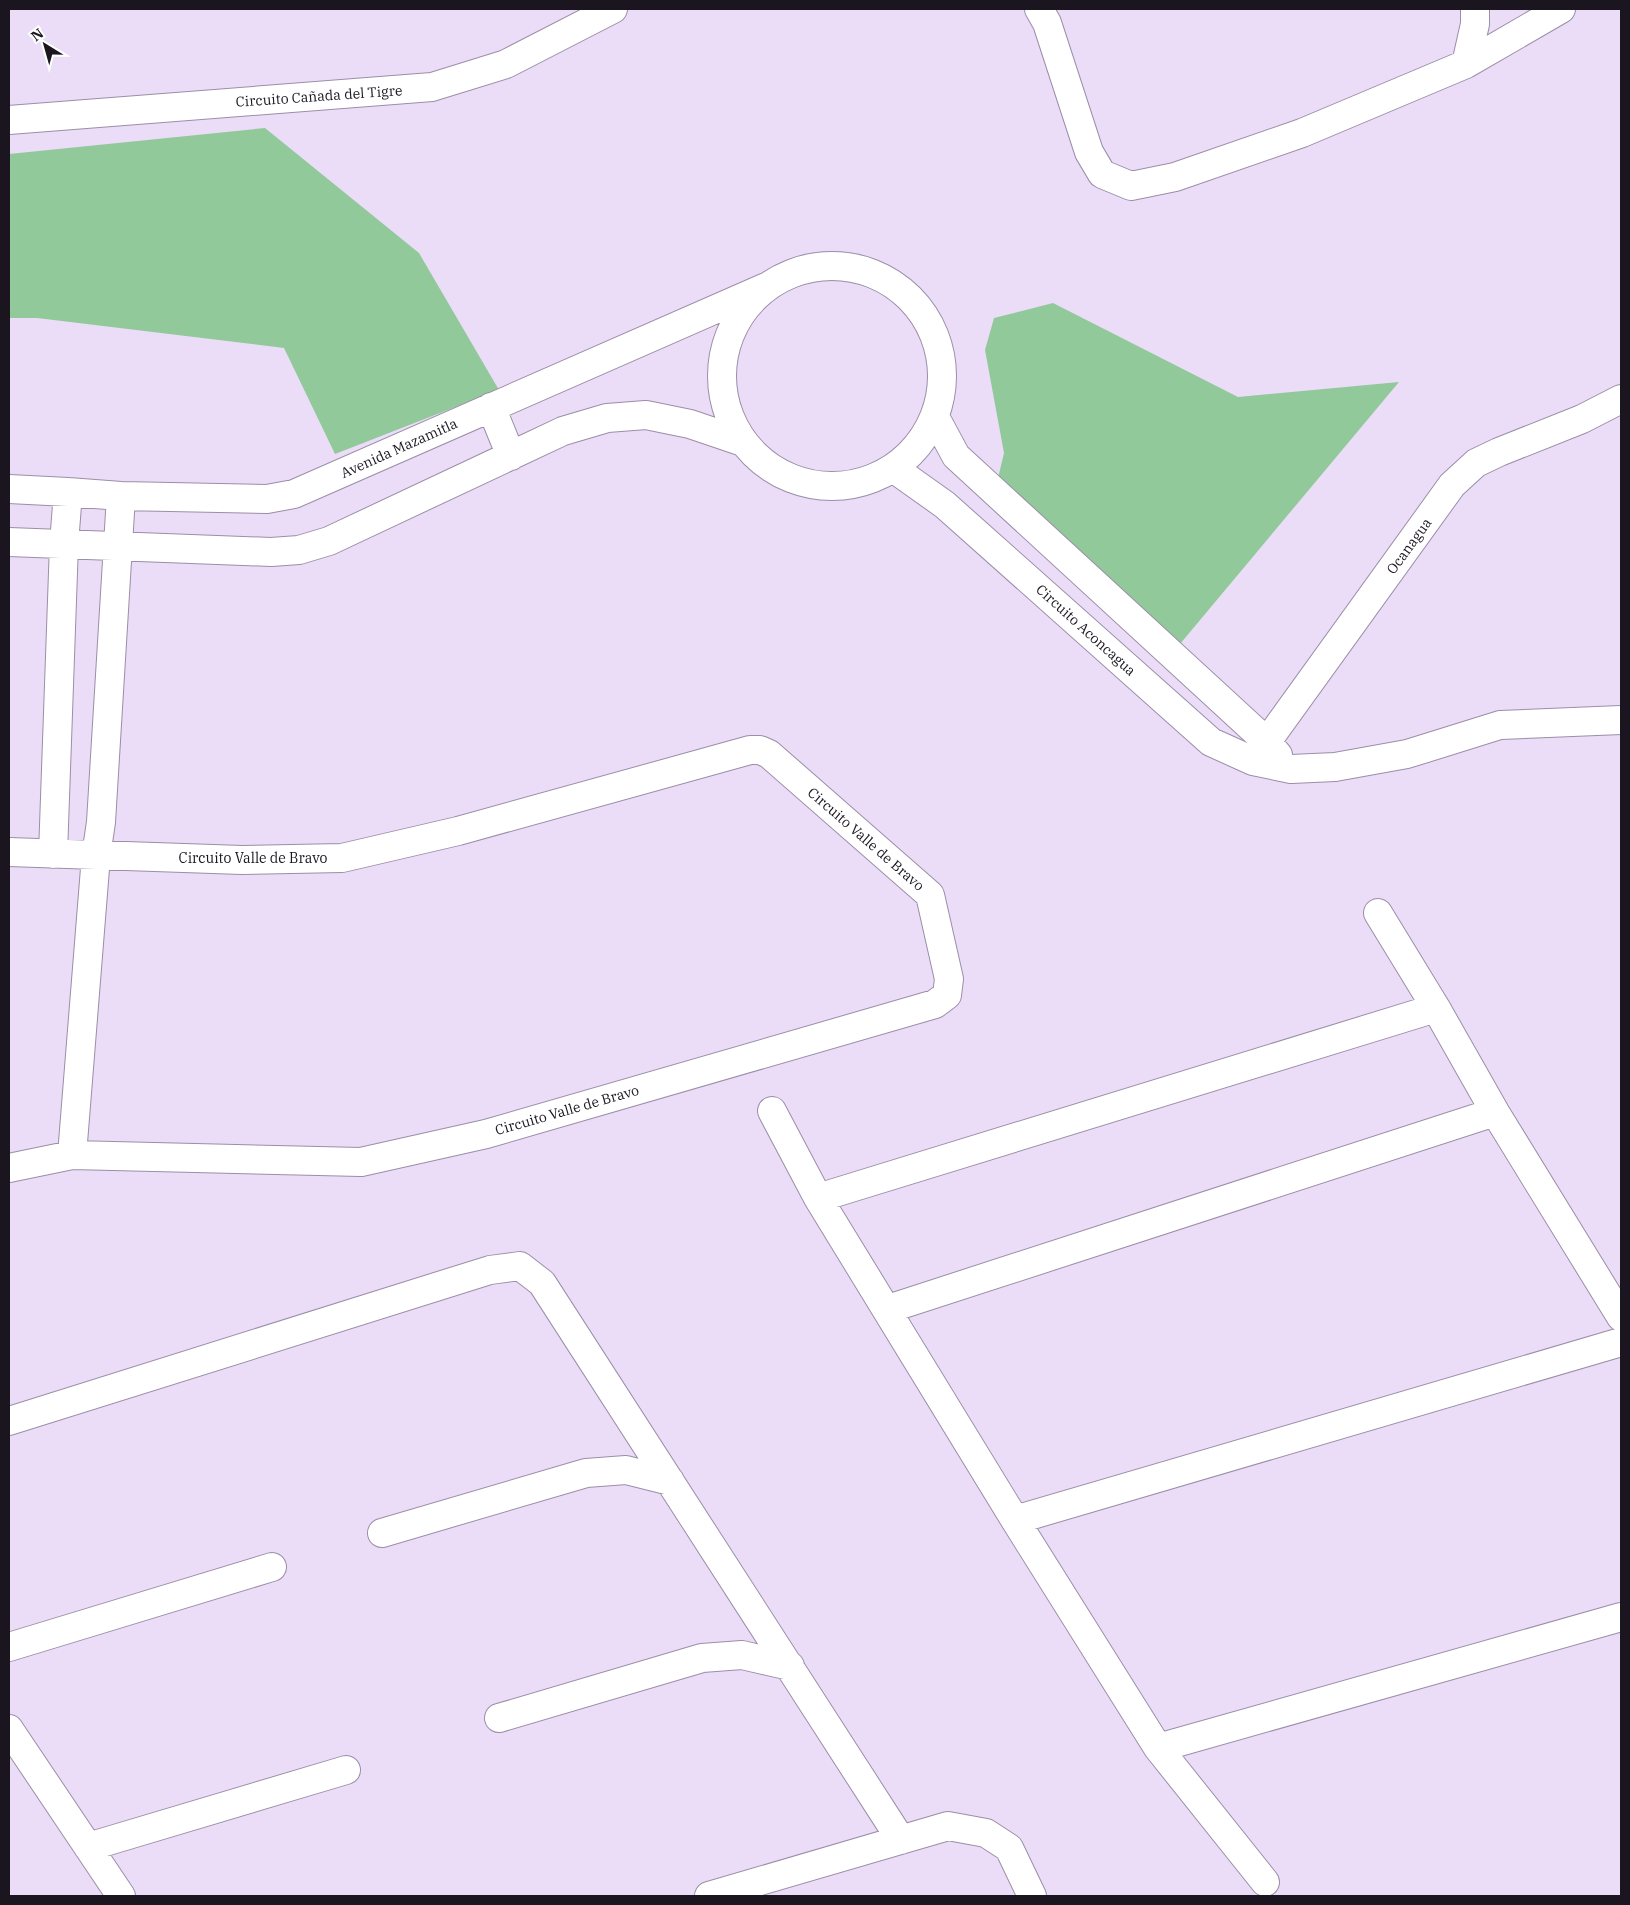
<svg xmlns="http://www.w3.org/2000/svg" width="1630" height="1905" viewBox="0 0 1630 1905" font-family="'IBM Plex Serif',serif">
  <style>
    .green { fill: #92c99a }
    .lines { fill: none; stroke-linecap: round; stroke-linejoin: round }
    .minor-casing { stroke: #9b8ea7; stroke-width: 30 }
    .minor { stroke: #fff; stroke-width: 28 }
    .labels { text-anchor: middle; dominant-baseline: central; stroke-width: 4; stroke-linejoin: round; paint-order: stroke }
    .street-label { font-size: 14px; fill: #1a151f; stroke: #fff }
  </style>
  <rect width="100%" height="100%" fill="#ebddf8"/>
  <path class="green" d="M265,128L419,253L499,390L335,454L284,348L37,318H9V154Z
    M1053,303L1238,397L1399,382L1180,644L998,478L1004,453L985,350L994,318Z"/>
  <g class="lines">
    <defs>
      <path id="minor" d="M1039,9L1047,23L1089,152L1102,174L1131,186L1175,177L1302,133L1466,64L1475,24V9
        M1466,64L1561,9
        M9,120L432,87L506,64L613,9
        M722 376a110 110 0 1 1 220 0a110 110 0 1 1-220 0Z
        M491,407L511,456
        M935,417L956,456L1267,742L1278,755
        M893,468L945,505L1211,742L1253,761L1291,769L1335,767L1407,754L1500,725L1621,720
        M9,489L68,492L121,496L267,499L294,494L766,287
        M9,542L271,552L299,550L329,541L563,431L607,418L646,415L690,424L743,442
        M1253,761L1452,485L1476,463L1499,452L1582,419L1621,399
        M9,852L242,860L342,858L458,831L750,750H760L769,754L930,895L949,979L947,995L935,1004L486,1134L361,1162L72,1155L9,1168
        M53,854L64,544L68,492
        M1378,913L1436,1008L1495,1112L1621,1317
        M772,1111L818,1198L1015,1520L1158,1748L1265,1882
        M72,1155L96,856L101,822L121,496
        M818,1198L1436,1008
        M888,1309L1495,1112
        M9,1421L490,1270L520,1266L542,1283L901,1840
        M1015,1520L1621,1342
        M382,1533L586,1473L626,1470L670,1481
        M9,1647L272,1567
        M499,1718L702,1658L742,1655L790,1666
        M9,1729L121,1896
        M1158,1748L1621,1617
        M88,1847L346,1770
        M709,1896L948,1826L986,1833L1009,1848L1032,1896"/>
    </defs>
    <use href="#minor" class="minor-casing"/>
    <use href="#minor" class="minor"/>
  </g>
  <g class="labels">
    <g class="street-label">
      <text transform="translate(319 96) rotate(-4)">Circuito Cañada del Tigre</text>
      <text transform="translate(399 448) rotate(-24)">Avenida Mazamitla</text>
      <text transform="translate(1409 546) rotate(-54)">Ocanagua</text>
      <text transform="translate(1086 630) rotate(42)">Circuito Aconcagua</text>
      <text transform="translate(866 839) rotate(41)">Circuito Valle de Bravo</text>
      <text x="253" y="858">Circuito Valle de Bravo</text>
      <text transform="translate(567 1110) rotate(-16)">Circuito Valle de Bravo</text>
    </g>
  </g>
  <rect width="1630" height="1905" fill="none" stroke="#1a151f" stroke-width="20"/>
  <g transform="translate(45 45) rotate(323)" stroke="#ffffff" stroke-width="4" paint-order="stroke">
  <path d="M0-4L9 19L0 12L-9 19Z" fill="#1a151f"/>
  <text y="-8" font-size="14" font-weight="bold" text-anchor="middle" fill="#1a151f">N</text>
  </g>
</svg>
